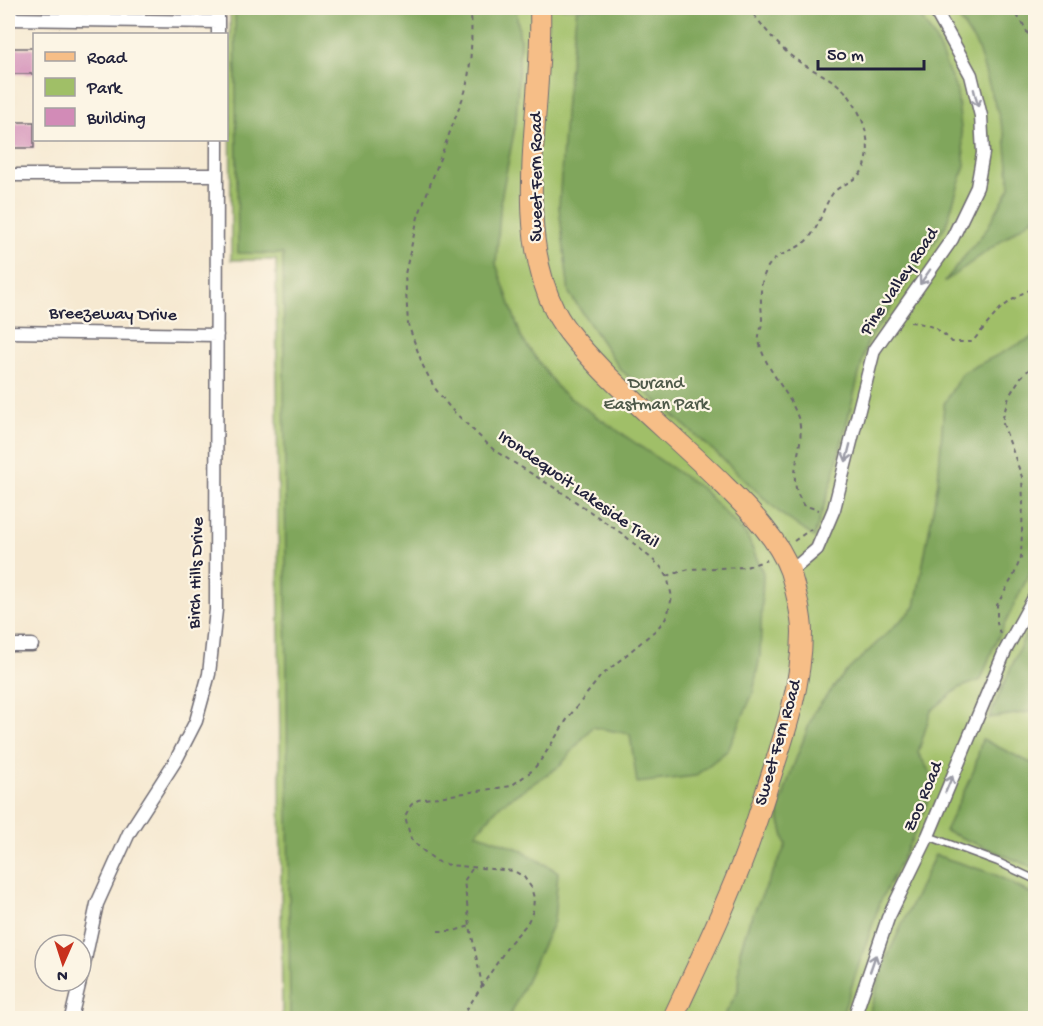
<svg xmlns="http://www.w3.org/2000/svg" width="1043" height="1026" viewBox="0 0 1043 1026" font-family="'Gochi Hand',sans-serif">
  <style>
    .green { fill: #a0bf67; stroke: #617051; stroke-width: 1.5 }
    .forest { fill: #80a65c; stroke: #51644c; stroke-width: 1.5 }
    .building { fill: #d28bb7 }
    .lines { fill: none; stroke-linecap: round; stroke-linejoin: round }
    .lane-casing { stroke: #6c6870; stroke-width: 9 }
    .street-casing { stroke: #6c6870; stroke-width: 15 }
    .primary-casing { stroke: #6c6870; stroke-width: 22 }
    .path { stroke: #6c6870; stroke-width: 2; stroke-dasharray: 4.5 4.5; stroke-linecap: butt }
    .lane { stroke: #fff; stroke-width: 6 }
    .street { stroke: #fff; stroke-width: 12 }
    .primary { stroke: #f6be87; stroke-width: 20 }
    .oneway { stroke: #9c9ca7 }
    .labels { text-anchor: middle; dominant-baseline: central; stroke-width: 4.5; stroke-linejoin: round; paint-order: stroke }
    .street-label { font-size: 18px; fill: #22223b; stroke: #fcf5e5 }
    .park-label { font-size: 18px; fill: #4e594a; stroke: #fcf5e5 }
  </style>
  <rect width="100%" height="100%" fill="#fcf5e5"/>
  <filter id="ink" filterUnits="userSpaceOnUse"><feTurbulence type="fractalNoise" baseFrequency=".0167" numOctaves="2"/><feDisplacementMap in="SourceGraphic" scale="12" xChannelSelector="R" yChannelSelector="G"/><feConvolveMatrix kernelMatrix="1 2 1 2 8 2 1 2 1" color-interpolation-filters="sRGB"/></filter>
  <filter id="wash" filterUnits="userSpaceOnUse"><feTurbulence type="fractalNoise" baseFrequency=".008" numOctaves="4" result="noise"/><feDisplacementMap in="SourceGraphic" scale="24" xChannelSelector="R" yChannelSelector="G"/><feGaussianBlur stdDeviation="1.35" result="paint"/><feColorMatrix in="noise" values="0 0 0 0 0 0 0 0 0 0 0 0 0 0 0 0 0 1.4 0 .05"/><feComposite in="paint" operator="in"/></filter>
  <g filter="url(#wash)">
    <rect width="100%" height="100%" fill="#f6e9d1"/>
    <path class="green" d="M230,8H1035V1018H282L276,260H231Z"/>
    <path class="forest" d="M235,8H516L520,40L516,122L501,199L496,264L522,339L560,391L702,489L747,536L763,573L760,656L753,693L728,750L695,776L637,783L630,734L592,727L560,766L500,805L476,833L519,849L558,872L554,921L509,1018H290L283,254L238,253Z
      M577,8H915L935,39L957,92L965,165L946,225L867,343L833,477L814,537L781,514L716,453L620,369L569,293L559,207L566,99Z
      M952,8H1035L1036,216L944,282L986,230L1010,187L1005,136L977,46Z
      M1035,336V562L993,648L981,680L959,688L931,711L918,753L936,782L912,839L880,902L841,1018H723L738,991L740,951L749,922L786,845L778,813L791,772L814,712L844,674L915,607L938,482L944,404L962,373Z
      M1034,615L1035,711L989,718Z
      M982,739L1035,765V868L945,831L974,770Z
      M935,855L994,874L1035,896V1018H868L884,963Z"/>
    <g id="blocks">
      <path class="building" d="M12,48H34V74H11Z
        M9,122H34V148H10Z"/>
    </g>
  </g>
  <g filter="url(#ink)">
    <use href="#blocks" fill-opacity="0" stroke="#6c6870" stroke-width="1.5"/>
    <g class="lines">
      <defs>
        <path id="lane" d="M928,836L998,862L1036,880"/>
        <path id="street" d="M8,19L218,22
          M218,34V8
          M8,175H217
          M8,332L217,335
          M790,572L817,549L834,509L874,350L952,239L977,187L983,153L981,116L971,75L934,8
          M8,645H32
          M81,978L97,904L129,833L176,760L196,721L209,674L216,610L217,140
          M71,1018L80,981
          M854,1018L888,918L928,836L1005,651L1036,594"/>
        <path id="primary" d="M540,8C544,103 511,224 555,311C566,333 588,355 605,373C644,412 686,447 725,486C749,510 778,538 790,571C795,587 802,616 802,632C802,684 785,734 769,782C762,805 754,829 746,852C725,909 698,964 673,1018"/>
      </defs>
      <use href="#lane" class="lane-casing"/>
      <use href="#street" class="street-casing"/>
      <use href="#primary" class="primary-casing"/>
      <path class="path" d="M748,8C762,24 773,41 790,55C820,79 841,74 860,115C868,132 873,161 859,175C852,182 839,186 833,193C822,208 820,228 806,241C793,253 772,253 765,273C758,290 762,305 762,322C762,328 758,334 759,340C764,370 791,392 799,421C805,444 791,466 796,488C797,494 801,500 803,505L819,510
        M1011,8L1022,22L1036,51
        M910,322C929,324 939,328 952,342H972L1000,309L1019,295L1036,287
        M794,541L811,529
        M667,576L689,569L746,567L767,560
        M1000,634L997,623V605L1014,575L1021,557L1023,503L1022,477L1002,421L1009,396L1021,377L1036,363
        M472,869L464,881L470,926L482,985
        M438,931H454L470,926
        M461,1018L510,943L527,924L533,911L534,898L531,887L524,877L514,871L449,865L438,862L421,849L411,839L405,816L411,805L418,800L511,786L533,770L543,757L568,718L600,677L657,629L667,617L672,597L667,576L660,566L624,535L566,495L495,451L451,409L434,387L423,366L408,324L405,274L418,217L465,92C472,64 472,36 471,8"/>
      <use href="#lane" class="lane"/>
      <use href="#street" class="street"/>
      <use href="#primary" class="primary"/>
    </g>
    <defs><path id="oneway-shaft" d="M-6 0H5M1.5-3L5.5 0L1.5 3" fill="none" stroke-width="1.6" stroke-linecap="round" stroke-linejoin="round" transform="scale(1.5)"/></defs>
    <g class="oneway">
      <use href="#oneway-shaft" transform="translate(976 98) rotate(76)"/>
      <use href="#oneway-shaft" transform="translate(925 277) rotate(125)"/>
      <use href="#oneway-shaft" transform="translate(848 453) rotate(104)"/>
      <use href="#oneway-shaft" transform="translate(949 784) rotate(-67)"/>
      <use href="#oneway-shaft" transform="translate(873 963) rotate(-71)"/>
    </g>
  </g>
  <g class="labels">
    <g class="street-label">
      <text transform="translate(537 177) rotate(-90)">Sweet Fern Road</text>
      <text transform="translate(900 282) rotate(-56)">Pine Valley Road</text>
      <text transform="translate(113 315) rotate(1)">Breezeway Drive</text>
      <text transform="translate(578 490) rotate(35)">Irondequoit Lakeside Trail</text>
      <text transform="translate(197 573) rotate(-88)">Birch Hills Drive</text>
      <text transform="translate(779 743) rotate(-74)">Sweet Fern Road</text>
      <text transform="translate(924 797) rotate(-67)">Zoo Road</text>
    </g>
    <g class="park-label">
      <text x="656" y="384">Durand<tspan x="656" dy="21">Eastman Park</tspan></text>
    </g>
  </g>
  <rect width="1043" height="1026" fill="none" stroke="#fcf5e5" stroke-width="30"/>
  <rect x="33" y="33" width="195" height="108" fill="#fcf5e5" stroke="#a5a1a1" stroke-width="1.5"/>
  <rect x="45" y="52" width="30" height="9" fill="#f6be87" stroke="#a5a1a1" stroke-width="1.5"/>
  <text x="87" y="63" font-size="18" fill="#22223b">Road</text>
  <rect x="45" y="78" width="30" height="18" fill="#a0bf67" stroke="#a5a1a1" stroke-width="1.5"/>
  <text x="87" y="93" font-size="18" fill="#22223b">Park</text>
  <rect x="45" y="108" width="30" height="18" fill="#d28bb7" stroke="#a5a1a1" stroke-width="1.5"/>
  <text x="87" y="123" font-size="18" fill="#22223b">Building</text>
  <g transform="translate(63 963) rotate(183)"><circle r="28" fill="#fcf5e5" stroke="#a5a1a1" stroke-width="1.5"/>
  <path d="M0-4.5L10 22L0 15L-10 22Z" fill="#c8321e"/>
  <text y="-9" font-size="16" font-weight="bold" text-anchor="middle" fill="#22223b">N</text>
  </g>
  <path d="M818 60v9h106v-9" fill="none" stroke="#22223b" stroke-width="3"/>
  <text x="827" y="60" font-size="18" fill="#22223b" stroke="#fcf5e5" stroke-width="4.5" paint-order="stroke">50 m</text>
</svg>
